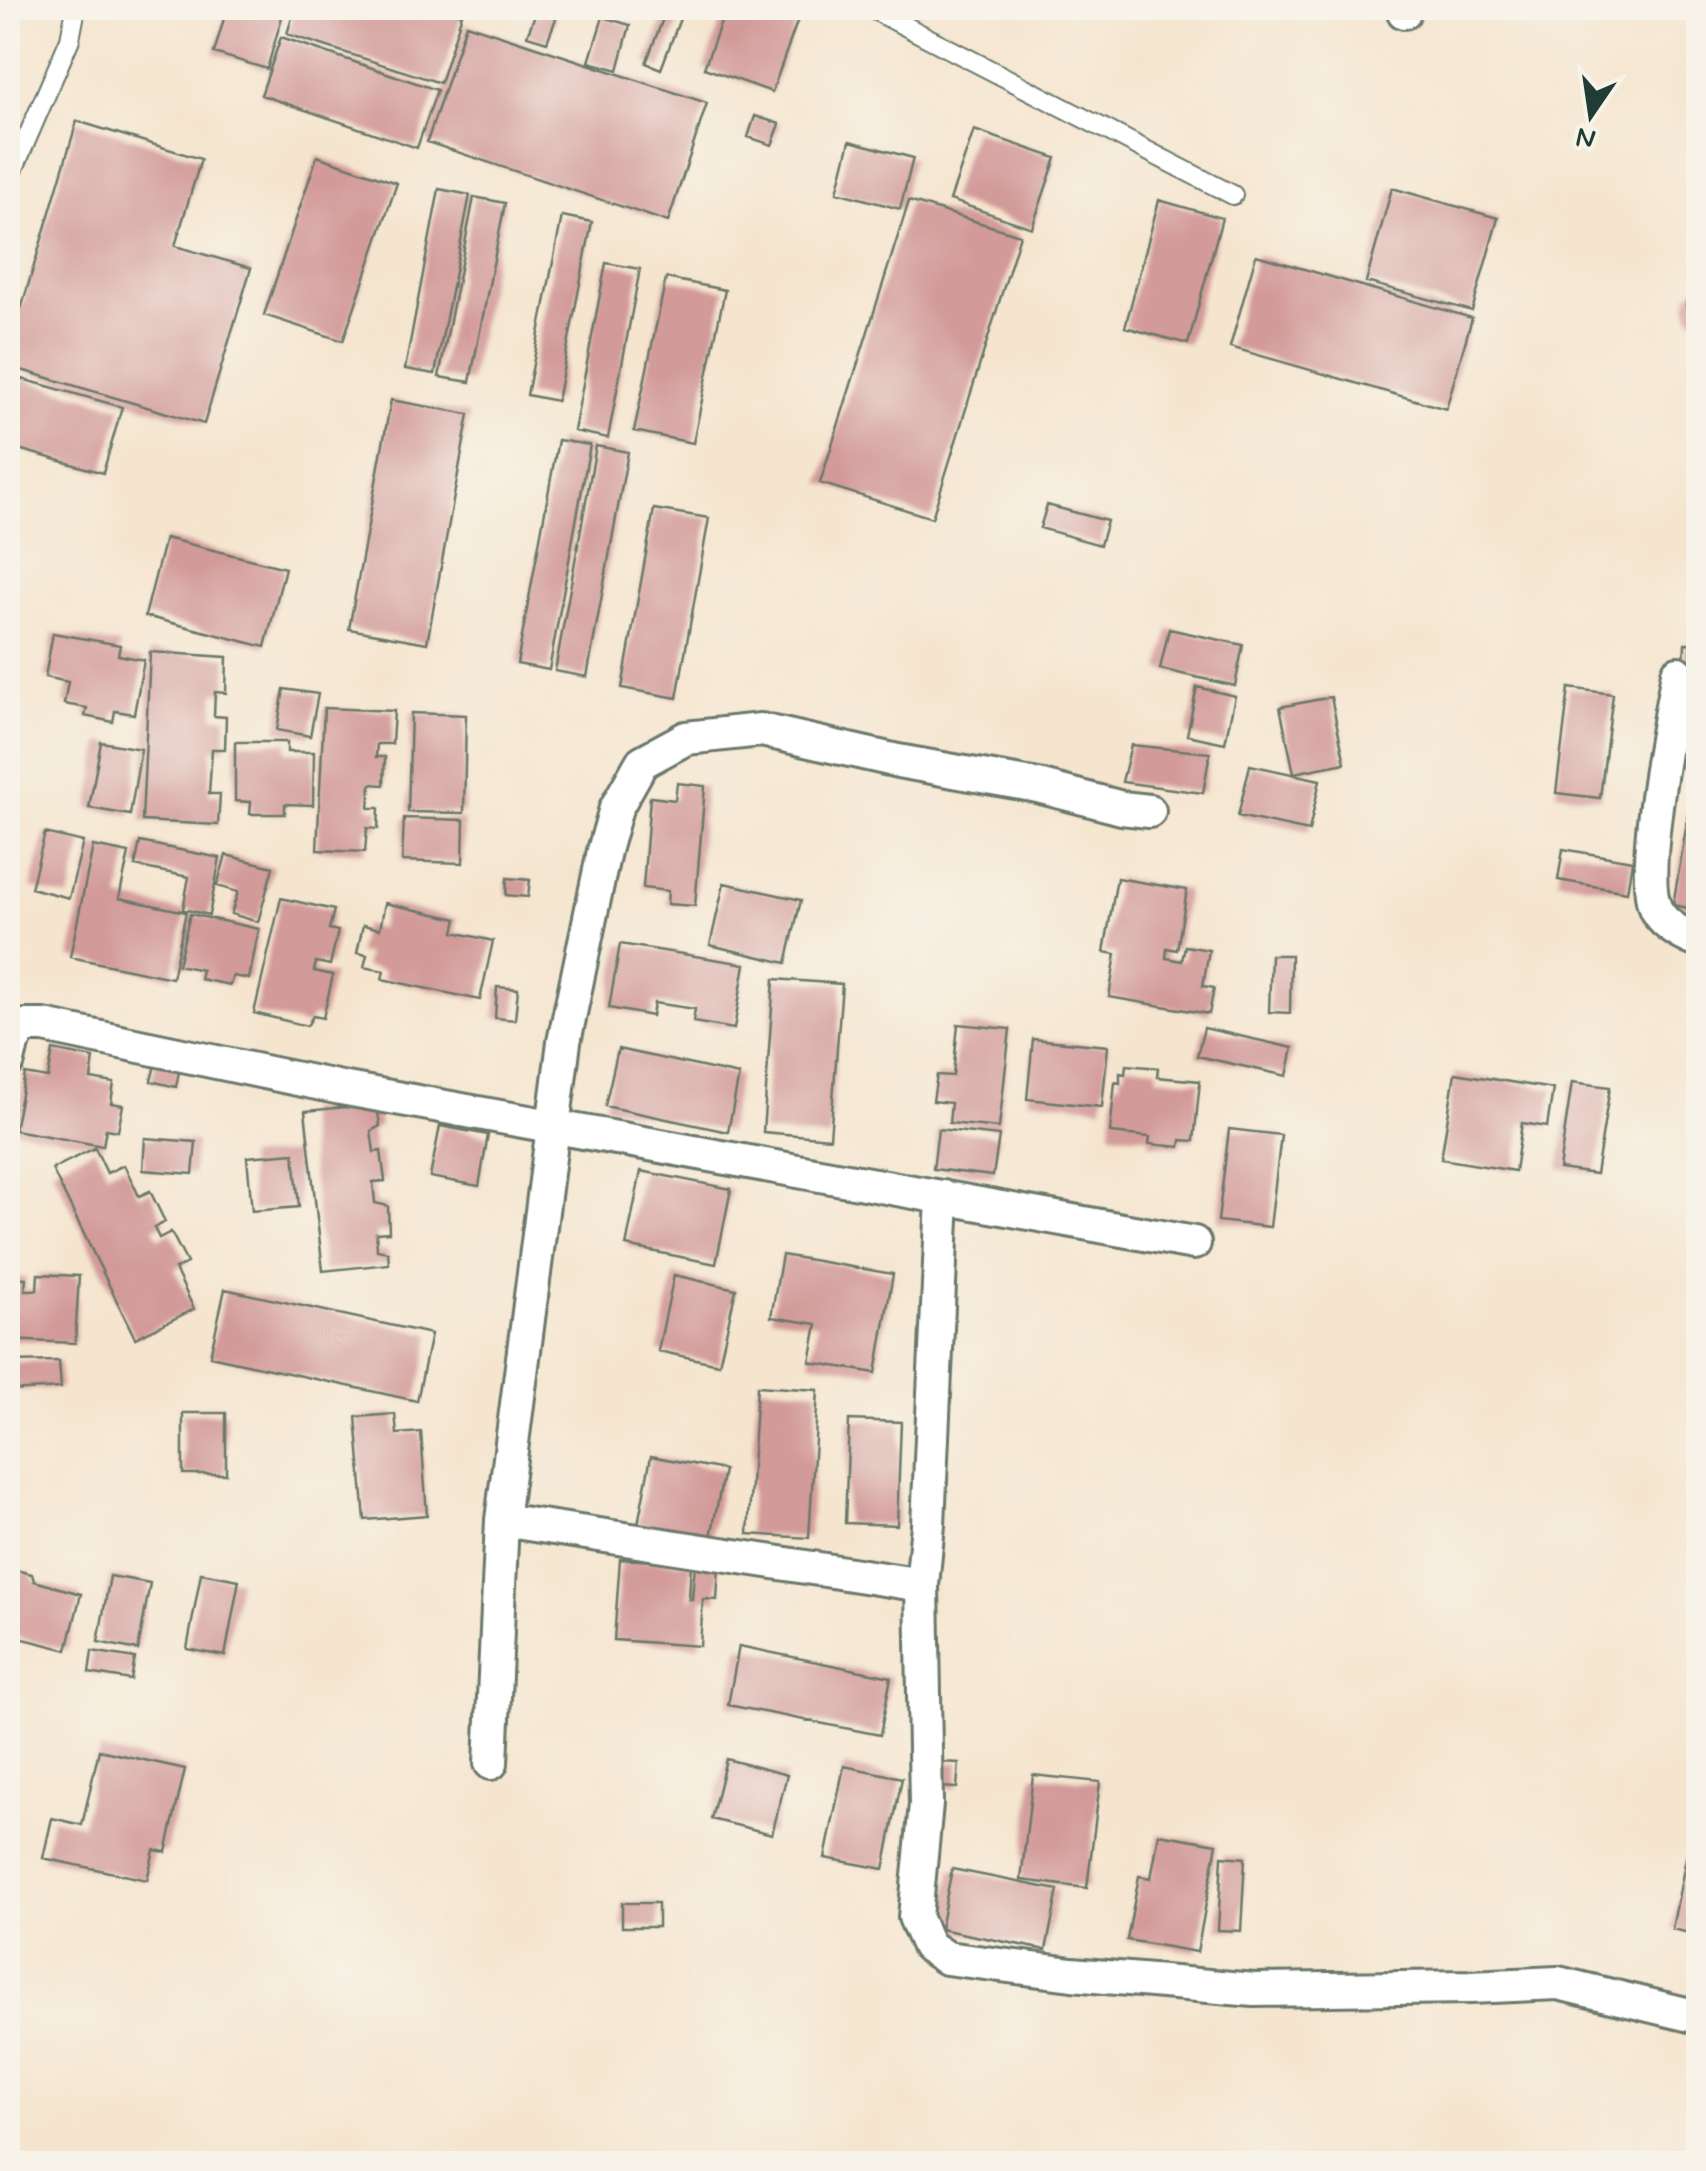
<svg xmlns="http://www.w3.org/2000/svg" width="1706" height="2171" viewBox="0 0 1706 2171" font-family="Mynerve,sans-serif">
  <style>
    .building { fill: #d29a99 }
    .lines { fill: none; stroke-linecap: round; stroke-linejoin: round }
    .service-casing { stroke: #6a786a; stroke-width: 22 }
    .minor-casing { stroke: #6a786a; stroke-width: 38 }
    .service { stroke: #fff; stroke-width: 18 }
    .minor { stroke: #fff; stroke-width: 32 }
  </style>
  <rect width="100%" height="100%" fill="#f7f3e8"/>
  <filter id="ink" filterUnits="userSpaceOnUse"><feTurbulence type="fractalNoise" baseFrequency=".01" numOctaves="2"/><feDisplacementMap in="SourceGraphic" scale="20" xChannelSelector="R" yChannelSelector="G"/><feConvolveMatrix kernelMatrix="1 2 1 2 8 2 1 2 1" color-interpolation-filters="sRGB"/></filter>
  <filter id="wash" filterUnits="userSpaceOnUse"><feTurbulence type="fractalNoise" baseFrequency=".0048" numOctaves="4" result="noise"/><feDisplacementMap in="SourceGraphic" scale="40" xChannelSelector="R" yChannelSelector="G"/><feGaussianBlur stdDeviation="2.25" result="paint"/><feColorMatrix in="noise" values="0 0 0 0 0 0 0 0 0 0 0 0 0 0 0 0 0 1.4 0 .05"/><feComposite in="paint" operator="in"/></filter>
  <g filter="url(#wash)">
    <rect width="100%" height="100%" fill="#f5e5cf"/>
    <g id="blocks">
      <path class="building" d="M227,8L284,10L267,69L214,53Z
        M295,8H442L462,14L440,83L287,34Z
        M667,8H684L661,69L646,63Z
        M726,8H802L772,92L704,68Z
        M537,9L557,16L547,42L527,36Z
        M603,17L630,25L618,70L589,62Z
        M466,24L707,103L668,222L427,142Z
        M281,37L437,90L417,148L261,95Z
        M755,116L780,124L772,145L748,137Z
        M77,121L201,159L175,246L251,268L204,424L8,366V353Z
        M974,130L1056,158L1032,228L950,200Z
        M850,141L913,158L900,209L837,192Z
        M317,156L397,183L343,341L264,315Z
        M1392,188L1498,218L1472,311L1366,282Z
        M439,189L470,195L435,374L405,369Z
        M474,197L505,203L470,382L439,377Z
        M1159,200L1222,218L1188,344L1125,327Z
        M909,201L1020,235L932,518L820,483Z
        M562,216L592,222L557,401L527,395Z
        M1256,255L1472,318L1446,409L1230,347Z
        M606,263L640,269L608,438L574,431Z
        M666,278L725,290L693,443L634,431Z
        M1698,286V324L1689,315L1686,305L1688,295Z
        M8,375L122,407L103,473L8,446Z
        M391,400L469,414L427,643L349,629Z
        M558,440L590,445L549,670L517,664Z
        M596,446L628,452L587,677L555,671Z
        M1047,505L1107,521L1100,545L1040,528Z
        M654,509L709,518L677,698L622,688Z
        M165,538L285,568L265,647L145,616Z
        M1169,629L1243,645L1235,686L1160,669Z
        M53,633L120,645L118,655L144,660L134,714L115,711L113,722L85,716L87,708L64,704L68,682L45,677Z
        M1685,643L1698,644V666L1684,665Z
        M150,652L227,657L226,693L215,692L214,716L226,717L225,749H212L209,794H220L218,825L142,821Z
        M1197,687L1235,696L1225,743L1187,735Z
        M1569,688L1613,694L1600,798L1556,793Z
        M284,689L318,694L310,736L277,730Z
        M1331,697L1345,763L1294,773L1280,707Z
        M324,708L394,711L392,744H377L376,757H385L384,785L371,784L369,808H379L378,829L367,828L365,852L317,850Z
        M411,713L466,715L464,813L408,812Z
        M101,742L141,749L130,815L89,808Z
        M235,742H287V752H314L313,805L285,804V814H250L251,802L235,801Z
        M1131,745L1210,753L1203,793L1122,782Z
        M1250,765L1320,780L1309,831L1238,816Z
        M677,783L705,786L695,906L667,904L668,891L643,888L650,797L675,800Z
        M1690,805L1698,806V910L1673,905Z
        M404,818L464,820L463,863L402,861Z
        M45,833L83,842L69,898L31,888Z
        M140,842L220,858L209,915L183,909L189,877L135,866Z
        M93,846L129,853L119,898L186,912L172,978L70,957Z
        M1563,849L1632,861L1627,892L1558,880Z
        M226,855L273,867L258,922L231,914L238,892L217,886Z
        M507,878L530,880L528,897L506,895Z
        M1117,878L1187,890L1177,950L1167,948L1166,958L1182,961L1185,946L1209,950L1203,986L1214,988L1209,1014L1109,997L1116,954L1104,952Z
        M724,883L801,900L786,963L710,945Z
        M281,898L334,910L329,929L338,931L330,965L316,962L314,971L333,975L323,1018L313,1016L307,1026L254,1013Z
        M385,903L457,919L454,932L493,941L480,1000L382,979L384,971L364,967L367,955L357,953L363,925L380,929Z
        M190,914L259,929L249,979L233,976L230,985L200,979L202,970L178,965Z
        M620,944L745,964L734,1029L693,1022L695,1009L654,1003L652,1016L609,1008Z
        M1271,955H1291L1290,1013L1269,1012Z
        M774,979L842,984L830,1138L763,1132Z
        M497,987L518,989L515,1020L495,1018Z
        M958,1024L1010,1029L999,1128L949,1123L951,1103L933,1101L937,1075L953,1076Z
        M1204,1028L1293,1048L1287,1076L1197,1056Z
        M1033,1039L1108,1046L1102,1107L1027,1099Z
        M618,1049L739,1075L728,1132L605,1106Z
        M53,1050L94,1058L91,1079L114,1083L111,1103L123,1105L118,1131L106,1129L103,1146L14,1130L25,1074L48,1078Z
        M156,1061L180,1066L176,1087L151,1081Z
        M1126,1065L1158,1068L1157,1077L1200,1081L1194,1141L1181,1140L1180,1147L1149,1144L1150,1137L1110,1133L1115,1082L1120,1083V1073L1125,1074Z
        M1455,1073L1553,1089L1547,1127L1522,1123L1515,1171L1441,1159Z
        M1572,1082L1610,1087L1596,1174L1559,1169Z
        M377,1104L380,1126L371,1131L374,1152L381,1151L385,1181L373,1182L375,1203L388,1206L389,1232L376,1233L377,1250L388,1252L389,1264L323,1271L305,1111Z
        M440,1126L488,1135L479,1186L430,1177Z
        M938,1129L999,1136L993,1176L933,1169Z
        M1229,1129L1281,1135L1270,1227L1218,1221Z
        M145,1138L196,1142L193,1174L143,1170Z
        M95,1148L107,1173L124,1165L139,1196L150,1191L165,1222L154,1228L159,1238L171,1232L187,1263L175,1269L194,1309L135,1338L52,1169Z
        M294,1153L299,1207L252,1211L247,1157Z
        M641,1171L731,1189L716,1264L626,1246Z
        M782,1255L893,1274L876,1373L810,1362L817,1324L771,1317Z
        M38,1274L79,1276L75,1343L8,1340V1277L26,1278L25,1290H37Z
        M674,1275L736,1289L719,1364L658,1351Z
        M225,1289L431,1334L417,1401L210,1356Z
        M59,1361L61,1388L8,1391V1362Z
        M757,1386L818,1390L809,1538L748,1534Z
        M183,1413H226V1474H183Z
        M395,1414L397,1434L421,1432L427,1515L365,1520L356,1417Z
        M849,1420L901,1422L897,1525L845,1523Z
        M651,1456L724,1470L711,1537L638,1524Z
        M620,1559L691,1563L689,1599H692L695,1564L719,1565L717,1600L703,1599L700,1646L614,1640Z
        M8,1568L32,1574L34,1581L81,1594L67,1650L8,1635Z
        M201,1573L239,1580L225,1656L187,1649Z
        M110,1576L150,1583L138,1650L98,1642Z
        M739,1646L891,1677L880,1735L728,1705Z
        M92,1651L135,1658L131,1680L89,1673Z
        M99,1750L185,1769L166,1852L154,1850L147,1880L43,1858L52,1818L82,1825Z
        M726,1759L787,1775L772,1834L711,1819Z
        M941,1762L959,1763L957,1788L939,1787Z
        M844,1766L902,1778L884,1869L825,1858Z
        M1033,1775L1100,1782L1087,1888L1021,1880Z
        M1691,1833L1698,1835V1935L1672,1929Z
        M1159,1834L1217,1844L1197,1952L1127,1940L1139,1876L1151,1878Z
        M1222,1856L1245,1858L1241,1931L1218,1930Z
        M952,1869L1058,1890L1046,1950L940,1929Z
        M622,1903H658V1927H622Z"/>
    </g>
  </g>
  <g filter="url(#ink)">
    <use href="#blocks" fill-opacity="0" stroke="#6a786a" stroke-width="2.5"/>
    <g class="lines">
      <defs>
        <path id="service" d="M870,8L1233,195
          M8,182L70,39L76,8"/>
        <path id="minor" d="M1404,8V12
          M1678,673C1670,718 1638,875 1656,910C1664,925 1683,935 1698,941
          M8,1061L13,1040L25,1026H44L341,1088L1194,1243
          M943,1197L928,1525L922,1585L926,1804L915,1917L928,1946L946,1958L1072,1974L1254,1990L1470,1987L1558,1983L1698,2017
          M502,1520L922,1585
          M491,1763L502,1520L564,1042L604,851L616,808L642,762L686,738L761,730L898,761L1038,786L1122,808L1149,811"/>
      </defs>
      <use href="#service" class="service-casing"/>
      <use href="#minor" class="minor-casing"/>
      <use href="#service" class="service"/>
      <use href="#minor" class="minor"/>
    </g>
  </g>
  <rect width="1706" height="2171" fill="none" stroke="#f7f3e8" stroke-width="40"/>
  <g transform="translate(1591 115) rotate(193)" stroke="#f7f3e8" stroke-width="8" paint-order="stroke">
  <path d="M0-8L18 38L0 25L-18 38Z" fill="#1f3d34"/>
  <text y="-15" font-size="28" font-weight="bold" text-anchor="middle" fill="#1f3d34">N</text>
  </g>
</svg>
